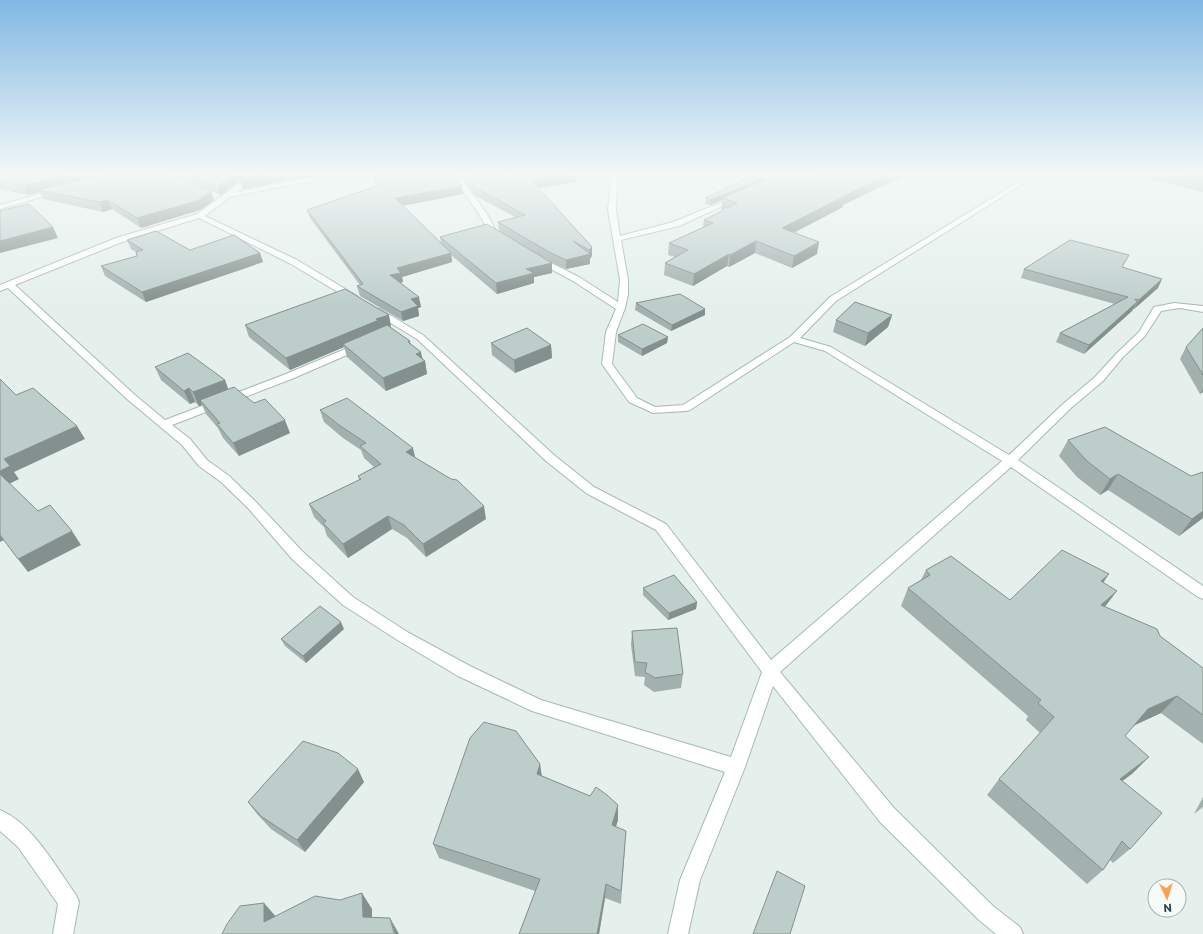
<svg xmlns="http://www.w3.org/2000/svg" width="1203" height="934" viewBox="0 0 1203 934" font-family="Commissioner,sans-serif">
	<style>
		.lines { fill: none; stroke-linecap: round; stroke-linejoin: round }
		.street-casing { stroke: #a6b9b6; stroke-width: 2 }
		.street { fill: #fff; fill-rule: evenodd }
		.wall { fill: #a3b1ae }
		.shaded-wall { fill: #84908d }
		.building { fill: #bdceca; stroke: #84908d }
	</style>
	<rect width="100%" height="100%" fill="#e5f0ed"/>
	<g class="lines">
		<defs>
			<g id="street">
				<path d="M251,175H258L237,192L322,175H333L330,177L230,197L205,216L297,260L357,296L358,298L357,300H351L291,264L199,218L122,242L15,285L135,395L165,420L286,374L357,344H363L365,346L363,348L294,378L172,425L190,439L207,460L229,476L256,502L302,551L353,597L409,633L470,666L541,700L731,757L762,672L656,530L586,493L546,461L417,339L374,313L372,311L374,309H380L423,335L554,455L594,487L666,524L771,660L1002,461L825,351L794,342L690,410L686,411L653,413L629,402L602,364L606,332L616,309L573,281L534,260L538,258H541L579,277L618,302L620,280L608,210L612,175H618L616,210L620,236L673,222L735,197L740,198L679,226L621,240L628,280V294L625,308L616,332L612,364L637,398L655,407L683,405L790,337L830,297L1030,175H1037L836,301L800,338L831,347L1009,455L1063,404L1095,377L1117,353L1139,332L1154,307L1174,303L1203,306V312L1180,308L1161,311L1145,336L1123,357L1103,381L1071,408L1018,460L1203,586V599L1198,597L1011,467L780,672L894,808L993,906L1020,927L1023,934H996L979,920L880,822L773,686L745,767L700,880L688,934H668L680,880L725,772L532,711L458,676L399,641L343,605L292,559L248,508L221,482L199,466L182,445L127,399L8,288L0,291V285L116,238L197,214Z"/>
				<path d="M452,175H458L487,214L496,231L505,235V239H499L490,234L479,214Z"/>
				<path d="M786,175H794L772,185L767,184Z"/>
				<path d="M57,189L60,191L59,192L0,209V205Z"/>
				<path d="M0,810C32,823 56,867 76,895L79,902L73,934H53L58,904L18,847L0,831Z"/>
			</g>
		</defs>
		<use href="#street" class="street-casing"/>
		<use href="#street" class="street"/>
	</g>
	<g class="wall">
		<path d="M0,175H316L243,189L240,181L221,195L193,184L214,200L200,210L141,228L112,209L103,212L43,199L40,192L28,195L0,189Z"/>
		<path d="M372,175H455L462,186L463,194L402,206L441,243L440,237L545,259L499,231L498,222L515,217L474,195L460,175H576L577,182L537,188L592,247V256L590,259V264L566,269L550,262L552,263V273L534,277V283L497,294L451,255L452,262L402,277L403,282L400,283L421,307L418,308L419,316L403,321L360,296L357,286L360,285L310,218L307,210L376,187Z"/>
		<path d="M1150,175H1203V192L1148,179Z"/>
		<path d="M764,178V181L796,180L843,205V207L793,233L817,254L792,268L755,253L729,267L727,266L693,286L664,275L665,263L675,257L668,255L669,243L703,227L704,220L722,211L723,210L721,209L722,200L710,205L705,204L706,198Z"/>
		<path d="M127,240L190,250L260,253L263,262L146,302L105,276L101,266L137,256L136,252L131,249Z"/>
		<path d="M1122,267L1162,279L1158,288L1134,309H1133L1132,311L1084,354L1056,342L1060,333L1115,304L1021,278L1024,269Z"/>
		<path d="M636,303L705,315L671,331L635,310Z"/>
		<path d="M892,315L888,327L865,346L833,332L836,320Z"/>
		<path d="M245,325L391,326L389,327L410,341L411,344L423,359L425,361L427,374L386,391L347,357L344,347L290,370L249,337Z"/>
		<path d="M1203,328V392L1200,394L1180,359L1186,347Z"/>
		<path d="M618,335L668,337L667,343L642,356L618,342Z"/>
		<path d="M491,343L551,345L552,358L515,373L492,355Z"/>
		<path d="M155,367L225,380L228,390L290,433L239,456L223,438L218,428L206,414L202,405L199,406L195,402L190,404L161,380Z"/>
		<path d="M320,410L415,457L486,519L426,557L407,538L392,529L348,558L327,536L324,527L314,517L309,504L359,480L358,476L374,467L364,458L361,450L343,438L324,422Z"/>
		<path d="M1068,440L1203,518L1179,536L1108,490L1100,495L1077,477L1059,456Z"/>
		<path d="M926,570L1010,600L1103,582L1105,607L1160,636L1203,668V744L1161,713L1134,725L1125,736L1133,773L1122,781L1130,849L1113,863L1110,860L1103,870L1087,884L987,795L999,779L1040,733L1026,720L1028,716L901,606L908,588L921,580Z"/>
		<path d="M643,588L697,602L696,609L668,620L643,595Z"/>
		<path d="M344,629L306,663L285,646L281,639Z"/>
		<path d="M632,631L683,674L681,688L654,692L644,685L645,677L635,676L631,645Z"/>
		<path d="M540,764L542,776L590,796L618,805V820L616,826L625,846L621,904L605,898L599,934H519L535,891L439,858L433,844Z"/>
		<path d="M364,782L305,852L271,829L257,814L248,802Z"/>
		<path d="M1203,797V807L1194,814Z"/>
	</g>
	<g class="shaded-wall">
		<path d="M67,175H119L38,190L40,192L28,195L24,186Z"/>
		<path d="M234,175H316L243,189L240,181L221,195L218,186Z"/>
		<path d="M568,175H576L577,182L531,189V180Z"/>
		<path d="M888,175H906L843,205V207L780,240L782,228L843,196Z"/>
		<path d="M764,178V183L722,198V200L710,205V200Z"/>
		<path d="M462,186L463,194L396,207L395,198Z"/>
		<path d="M211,191L214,200L200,210L141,228L137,218Z"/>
		<path d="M108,200L112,209L103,212L99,202Z"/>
		<path d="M53,227L58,238L0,253V241Z"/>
		<path d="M756,241L755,253L729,267L730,255Z"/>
		<path d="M819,242L817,254L792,268L794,256Z"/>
		<path d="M592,247V256L590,259V264L566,269V260L589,254V250Z"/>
		<path d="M260,253L263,262L146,302L142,292Z"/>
		<path d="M451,253L452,262L402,277L403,282L392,285L390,275L397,268Z"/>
		<path d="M729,254L727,266L693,286L694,274Z"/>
		<path d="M552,263V273L534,277V283L497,294L496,283L526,269Z"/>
		<path d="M1162,279L1158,288L1134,309L1139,300Z"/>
		<path d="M419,297L421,307L418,308L419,316L403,321L401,312L411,299Z"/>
		<path d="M1137,302L1132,311L1084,354L1089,345Z"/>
		<path d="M705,309V315L671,331L672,325Z"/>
		<path d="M389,315L391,326L343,344L344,347L290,370L286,358L376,319Z"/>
		<path d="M892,315L888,327L865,346L868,333Z"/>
		<path d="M668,337L667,343L642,356V349Z"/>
		<path d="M551,345L552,358L515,373L514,360Z"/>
		<path d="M421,352L423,361H425L427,374L386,391L383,378L416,354Z"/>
		<path d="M225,380L230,394L200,400L202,405L199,406L193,392Z"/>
		<path d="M189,388L195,402L190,404L184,391Z"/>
		<path d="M1203,389V392L1200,394Z"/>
		<path d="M285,420L290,433L239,456L233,443Z"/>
		<path d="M77,426L85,439L14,472L19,479L7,485L0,475V471L4,459Z"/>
		<path d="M413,448L416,461L406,452Z"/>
		<path d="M1118,474L1108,490L1100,495L1110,479Z"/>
		<path d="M484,506L486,519L426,557L423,544Z"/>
		<path d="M1203,511V518L1179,536L1192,519Z"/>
		<path d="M388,516L392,529L348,558L343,544Z"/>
		<path d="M72,531L81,545L28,572L18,559Z"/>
		<path d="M0,534L4,540L0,542Z"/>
		<path d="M1109,574L1097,592L1101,581Z"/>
		<path d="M1117,591L1104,608L1101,605Z"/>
		<path d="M697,602L696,609L668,620L669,613Z"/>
		<path d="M341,622L344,629L306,663L303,656Z"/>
		<path d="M1177,696L1161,713L1133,726L1148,709Z"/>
		<path d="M1149,757L1133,773L1104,795L1120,779Z"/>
		<path d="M540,764L542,780L537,774Z"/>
		<path d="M358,769L364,782L305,852L297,840Z"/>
		<path d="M618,805V820L612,839V825Z"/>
		<path d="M606,884L605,898L599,934H597Z"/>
		<path d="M362,893L372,909V933L363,917Z"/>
		<path d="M264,903L278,919L264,922Z"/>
		<path d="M390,918L399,934H395Z"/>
	</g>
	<g class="building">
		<path d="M0,175H67L24,186L0,181Z"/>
		<path d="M100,175H166L176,176L211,191L197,201L137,218L108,200L99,202L38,190Z"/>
		<path d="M189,175H234L218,186Z"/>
		<path d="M247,175H269L240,180Z"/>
		<path d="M373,175H455L462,186L395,198L451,253L397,268L401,273L390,275L419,297L411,299L418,306L401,312L357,286L363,284L307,210L377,186Z"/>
		<path d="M465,175H568L531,180L592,247L589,250L573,241L590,254L566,260L549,252L498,222L525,215L473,186Z"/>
		<path d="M753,175L764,178L710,200L706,198Z"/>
		<path d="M776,175L796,180L813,175H888L843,196H845L782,228L819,242L794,256L756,241L730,255L729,254L694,274L665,263L688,250L669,243L713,223L704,220L722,211L724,207L727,208L737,203L722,198Z"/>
		<path d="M1178,175H1203V180Z"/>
		<path d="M29,204L53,227L0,241V211Z"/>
		<path d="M487,224L552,263L526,269L534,273L496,283L440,237Z"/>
		<path d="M156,231L190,250L234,235L260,253L142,292L101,266L137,256L136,252L143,250L127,240Z"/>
		<path d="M1070,240L1129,255L1122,267L1162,279L1139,300L1135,299L1137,302L1089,345L1060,333L1128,297L1024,269Z"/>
		<path d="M345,289L389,315L376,319L379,320L286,358L245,325Z"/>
		<path d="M680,294L705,309L672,325L636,303Z"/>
		<path d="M855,302L892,315L868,333L836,320Z"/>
		<path d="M643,324L668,337L642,349L618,335Z"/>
		<path d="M387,325L410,341L408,342L421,352L416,354L425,361L383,378L343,344Z"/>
		<path d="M527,328L551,345L514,360L491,343Z"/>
		<path d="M1203,328V375L1186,347Z"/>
		<path d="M188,353L225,380L193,392L189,388L184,391L155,367Z"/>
		<path d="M0,379L16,395L33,388L77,426L4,459L10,466L0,471Z"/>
		<path d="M234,387L254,403L265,399L285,420L233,443L217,424L220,423L200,400Z"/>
		<path d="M347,398L413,448L406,452L451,479L457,480L484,506L423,544L404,525L388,516L343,544L323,523L326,521L309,504L361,479L358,476L381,464L360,446L366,443L339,425L320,410Z"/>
		<path d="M1105,427L1191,476L1203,472V511L1192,519L1118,474L1110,479L1087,461L1068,440Z"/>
		<path d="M0,474L38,511L50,505L72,531L18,559L0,535Z"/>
		<path d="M1062,550L1109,574L1101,581L1117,591L1101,605L1157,629L1160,636L1203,668V715L1177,696L1148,709L1125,736L1149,757L1120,779L1162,813L1130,849L1122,841L1103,870L999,779L1054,717L1038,703L1041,700L908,588L930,575L926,570L951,556L1010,600Z"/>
		<path d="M674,575L697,602L669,613L643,588Z"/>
		<path d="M320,606L341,622L303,656L281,639Z"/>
		<path d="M677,628L683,674L655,678L645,672L647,663L635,662L632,631Z"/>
		<path d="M484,722L516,731L540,764L537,774L590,796L596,787L607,795L618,805L612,825L626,831L621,891L606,884L597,934H519L540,879L433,844L470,738Z"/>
		<path d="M303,741L338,753L358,769L297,840L262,817L248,802Z"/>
		<path d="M777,871L805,886L790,934H753Z"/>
		<path d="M362,893L363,917L390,918L394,933L396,934H222L227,924L240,906L264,903V922L315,896L340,900Z"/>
	</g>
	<linearGradient id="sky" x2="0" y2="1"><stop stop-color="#81b8e3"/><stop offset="0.57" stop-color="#f3f8f7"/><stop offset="1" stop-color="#f3f8f7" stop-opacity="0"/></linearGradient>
	<rect width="1203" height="305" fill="url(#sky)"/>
	<g transform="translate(1167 898) rotate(176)"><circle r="19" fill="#f6fbfa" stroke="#a1b2b0"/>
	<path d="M0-3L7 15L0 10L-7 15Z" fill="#ffa054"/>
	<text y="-6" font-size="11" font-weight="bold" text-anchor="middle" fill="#214542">N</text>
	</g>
</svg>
